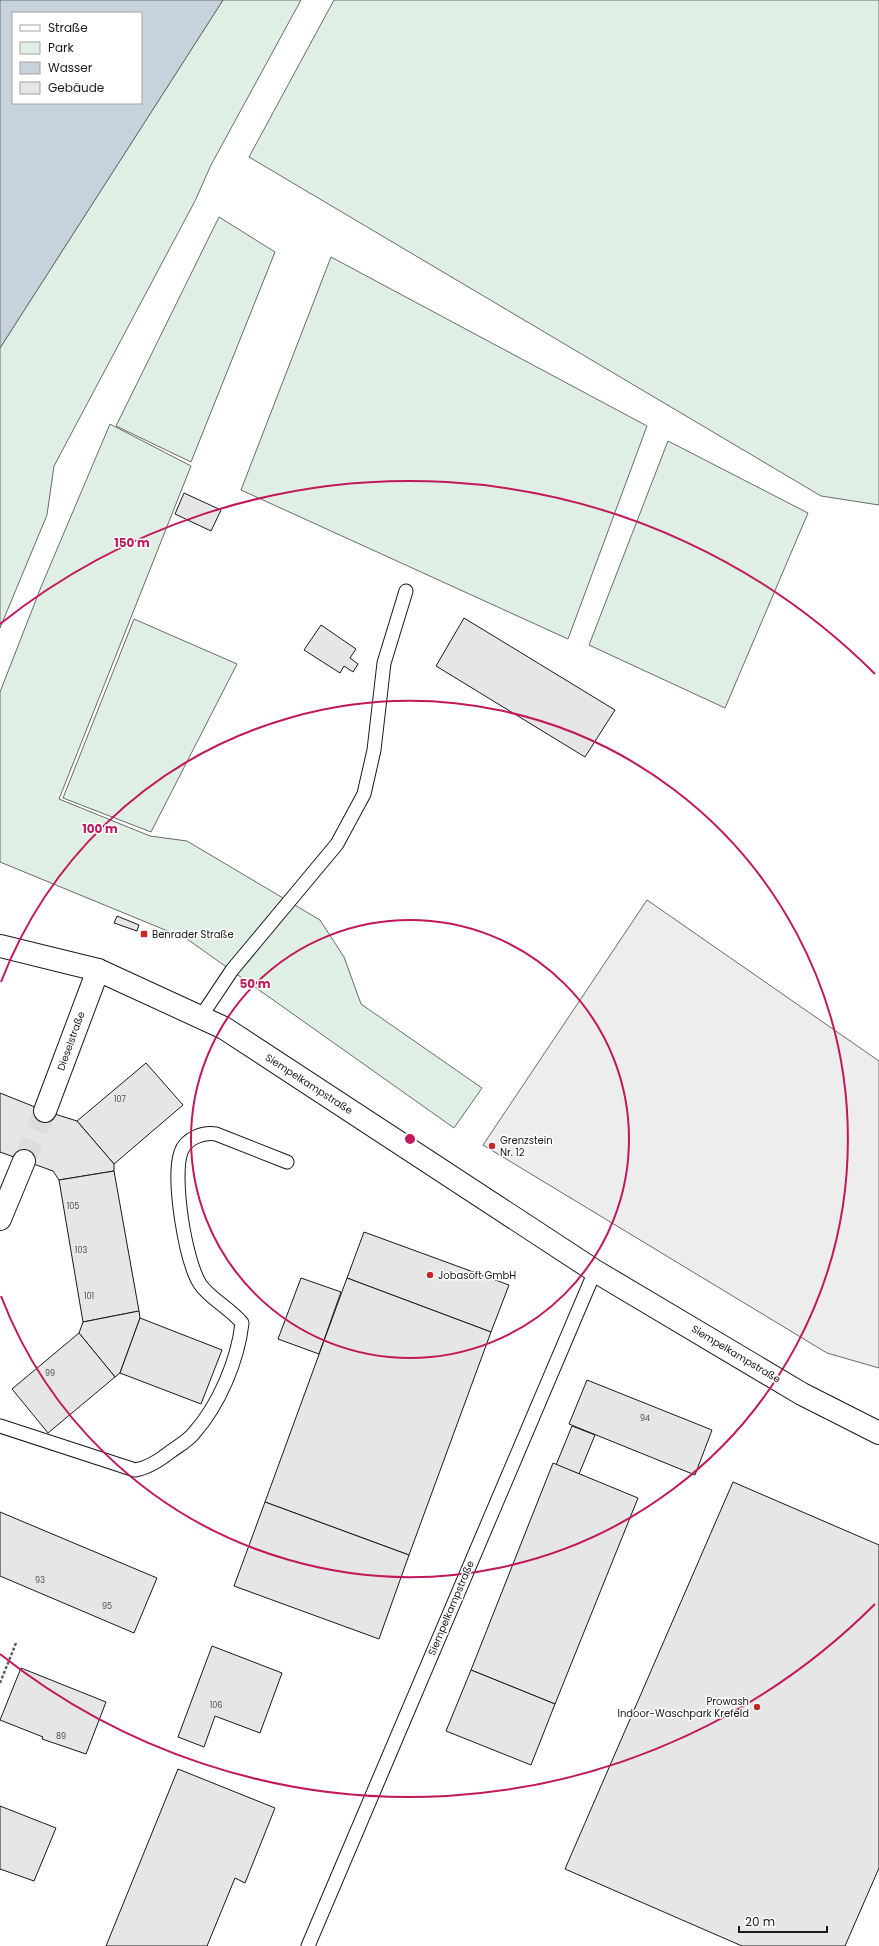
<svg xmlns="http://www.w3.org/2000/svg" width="879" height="1946" viewBox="0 0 879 1946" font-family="Poppins,sans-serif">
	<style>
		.green { fill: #e0efe3; stroke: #6a6a6a }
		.parking { fill: #ededed; stroke: #6a6a6a }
		.water { fill: #c6d2dc; stroke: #6a6a6a; fill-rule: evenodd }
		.building { fill: #e6e6e6; stroke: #1a1a1a }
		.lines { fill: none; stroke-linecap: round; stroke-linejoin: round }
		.street-tunnel { stroke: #ddd; stroke-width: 22; stroke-dasharray: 22 11; stroke-linecap: butt }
		.lane-casing { stroke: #1a1a1a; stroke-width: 15 }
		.street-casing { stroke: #1a1a1a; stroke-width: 24 }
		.secondary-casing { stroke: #1a1a1a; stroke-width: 24 }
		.path { stroke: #5f5f5f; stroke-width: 2.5; stroke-dasharray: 3 2; stroke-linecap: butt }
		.lane { stroke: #fff; stroke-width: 13 }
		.street { stroke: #fff; stroke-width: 22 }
		.secondary { stroke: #fff; stroke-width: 22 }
		.ring { fill: none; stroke: #c2185b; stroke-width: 2 }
		.poi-dot { fill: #c62828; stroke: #fff; stroke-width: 1.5 }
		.labels { text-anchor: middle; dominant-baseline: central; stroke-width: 3; stroke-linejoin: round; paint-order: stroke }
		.number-label { font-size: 8px; fill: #4d4d4d }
		.poi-label { font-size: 10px; fill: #1a1a1a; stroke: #fff; text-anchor: start }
		.street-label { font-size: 10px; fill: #1a1a1a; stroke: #fff }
		.centre { fill: #c2185b; stroke: #fff; stroke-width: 2 }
		.ring-label { font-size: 12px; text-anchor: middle; font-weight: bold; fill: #c2185b; stroke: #fff; stroke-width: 3; stroke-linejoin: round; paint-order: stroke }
	</style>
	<rect width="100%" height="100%" fill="#fff"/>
	<g class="green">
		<path d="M223,0H301L211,165L195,201L54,466L47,515L0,628V348Z"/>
		<path d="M334,0H879V505L821,496L249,157Z"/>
		<path d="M219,217L275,252L191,462L116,426Z"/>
		<path d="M331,257L647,426L568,639L241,490Z"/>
		<path d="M110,424L191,466L59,799L150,836L187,841L320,920L344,957L361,1004L482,1088L454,1128L187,939L0,862V692L41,587Z"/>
		<path d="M668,441L808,513L725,708L589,645Z"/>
		<path d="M134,619L237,664L151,832L63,798Z"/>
	</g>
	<path class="parking" d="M647,900L879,1061V1368L827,1353L483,1145Z"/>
	<path class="water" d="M0,0H223L0,348ZM13,13H141V103H13Z"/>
	<g class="building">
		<path d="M184,493L221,510L211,531L175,514Z"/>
		<path d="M464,618L615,710L585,757L436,666Z"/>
		<path d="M321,625L356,649L350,658L358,664L353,672L344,666L340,673L304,650Z"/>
		<path d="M117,916L139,925L137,931L114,923Z"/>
		<path d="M146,1063L183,1105L114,1164L77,1121Z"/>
		<path d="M0,1093L45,1111L77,1121L114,1164V1171L59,1180L53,1171L0,1152Z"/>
		<path d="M114,1171L139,1311L83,1322L59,1180Z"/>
		<path d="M364,1232L509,1285L491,1332L347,1278Z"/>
		<path d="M301,1278L341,1292L319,1354L278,1339Z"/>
		<path d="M347,1278L491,1332L409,1555L265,1502Z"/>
		<path d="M139,1311L140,1318L120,1373L115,1377L79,1333L83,1322Z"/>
		<path d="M140,1318L222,1350L201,1404L120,1373Z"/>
		<path d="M79,1333L115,1377L48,1433L12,1389Z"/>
		<path d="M587,1380L712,1430L695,1475L569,1424Z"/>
		<path d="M572,1426L595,1435L579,1474L556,1465Z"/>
		<path d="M553,1463L638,1498L555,1704L471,1670Z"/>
		<path d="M733,1482L879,1545V1868L845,1946H742L565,1869Z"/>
		<path d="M265,1502L409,1555L379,1639L234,1586Z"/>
		<path d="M0,1512L157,1578L134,1633L0,1576Z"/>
		<path d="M212,1646L282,1673L260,1733L215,1716L204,1747L178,1737Z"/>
		<path d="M21,1668L106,1702L86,1754L42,1739L43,1737L0,1720Z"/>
		<path d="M471,1670L555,1704L531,1765L446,1731Z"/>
		<path d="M178,1769L275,1808L245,1883L235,1878L207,1946H106Z"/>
		<path d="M0,1806L56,1828L34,1881L0,1869Z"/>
	</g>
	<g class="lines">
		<path class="street-tunnel" d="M24,1161L45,1111"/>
		<defs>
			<g id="lane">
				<path d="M200,1018L232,970L337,844L364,794L374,750L384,663L406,591"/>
				<path d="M0,1426L135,1470C148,1468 160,1460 170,1452C178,1446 188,1441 194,1433C219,1405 238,1360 242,1323C231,1309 209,1298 200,1284C185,1260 172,1178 181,1152C186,1138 203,1132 216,1134L287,1162"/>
				<path d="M308,1946L595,1271"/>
			</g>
			<g id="street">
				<path d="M45,1111L98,970"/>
				<path d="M0,1219L24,1161"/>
			</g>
			<path id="secondary" d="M0,946L98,970L224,1028L595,1271L802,1394L879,1433"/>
		</defs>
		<use href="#lane" class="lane-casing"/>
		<use href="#street" class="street-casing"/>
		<use href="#secondary" class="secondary-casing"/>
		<path class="path" d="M0,1683L16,1643"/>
		<use href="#lane" class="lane"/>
		<use href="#street" class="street"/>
		<use href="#secondary" class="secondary"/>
	</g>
	<g class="ring">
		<circle cx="410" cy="1139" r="219"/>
		<path d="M1 982A438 438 0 1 1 1 1296"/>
		<path d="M875 1604A658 658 0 0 1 0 1654M0 624A658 658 0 0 1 875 674"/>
	</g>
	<g class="poi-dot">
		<rect x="140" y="930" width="8" height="8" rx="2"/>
		<circle cx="492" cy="1146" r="4"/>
		<circle cx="430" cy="1275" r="4"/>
		<circle cx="757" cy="1707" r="4"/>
	</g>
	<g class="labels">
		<g class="number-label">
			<text x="120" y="1099">107</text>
			<text x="73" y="1206">105</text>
			<text x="81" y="1250">103</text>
			<text x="89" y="1296">101</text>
			<text x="50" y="1373">99</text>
			<text x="645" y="1418">94</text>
			<text x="40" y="1580">93</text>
			<text x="107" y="1606">95</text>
			<text x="216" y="1705">106</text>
			<text x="61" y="1736">89</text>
		</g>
		<g class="poi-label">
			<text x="152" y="934">Benrader Straße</text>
			<text x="500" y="1140">Grenzstein<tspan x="500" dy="12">Nr. 12</tspan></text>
			<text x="438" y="1275">Jobasoft GmbH</text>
			<text x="749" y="1701" text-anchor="end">Prowash<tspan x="749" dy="12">Indoor-Waschpark Krefeld</tspan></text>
		</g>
		<g class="street-label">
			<text transform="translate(71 1041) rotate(-70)">Dieselstraße</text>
			<text transform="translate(309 1084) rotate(33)">Siempelkampstraße</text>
			<text transform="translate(736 1354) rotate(31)">Siempelkampstraße</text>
			<text transform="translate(451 1608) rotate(-67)">Siempelkampstraße</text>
		</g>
	</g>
	<circle cx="410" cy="1139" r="6" class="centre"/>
	<g class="ring-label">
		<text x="132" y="547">150 m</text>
		<text x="100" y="833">100 m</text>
		<text x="255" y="988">50 m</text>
	</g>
	<rect x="12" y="12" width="130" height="92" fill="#ffffff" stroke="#a3a3a3"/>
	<rect x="20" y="25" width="20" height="6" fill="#ffffff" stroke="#a3a3a3"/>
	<text x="48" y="32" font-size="12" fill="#1a1a1a">Straße</text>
	<rect x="20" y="42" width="20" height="12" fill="#e0efe3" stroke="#a3a3a3"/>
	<text x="48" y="52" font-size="12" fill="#1a1a1a">Park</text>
	<rect x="20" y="62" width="20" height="12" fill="#c6d2dc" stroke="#a3a3a3"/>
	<text x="48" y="72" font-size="12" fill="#1a1a1a">Wasser</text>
	<rect x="20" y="82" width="20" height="12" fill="#e6e6e6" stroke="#a3a3a3"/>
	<text x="48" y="92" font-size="12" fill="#1a1a1a">Gebäude</text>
	<path d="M739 1926v6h88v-6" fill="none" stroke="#1a1a1a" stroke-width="2"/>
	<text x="745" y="1926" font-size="12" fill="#1a1a1a" stroke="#ffffff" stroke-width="3" paint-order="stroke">20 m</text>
</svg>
